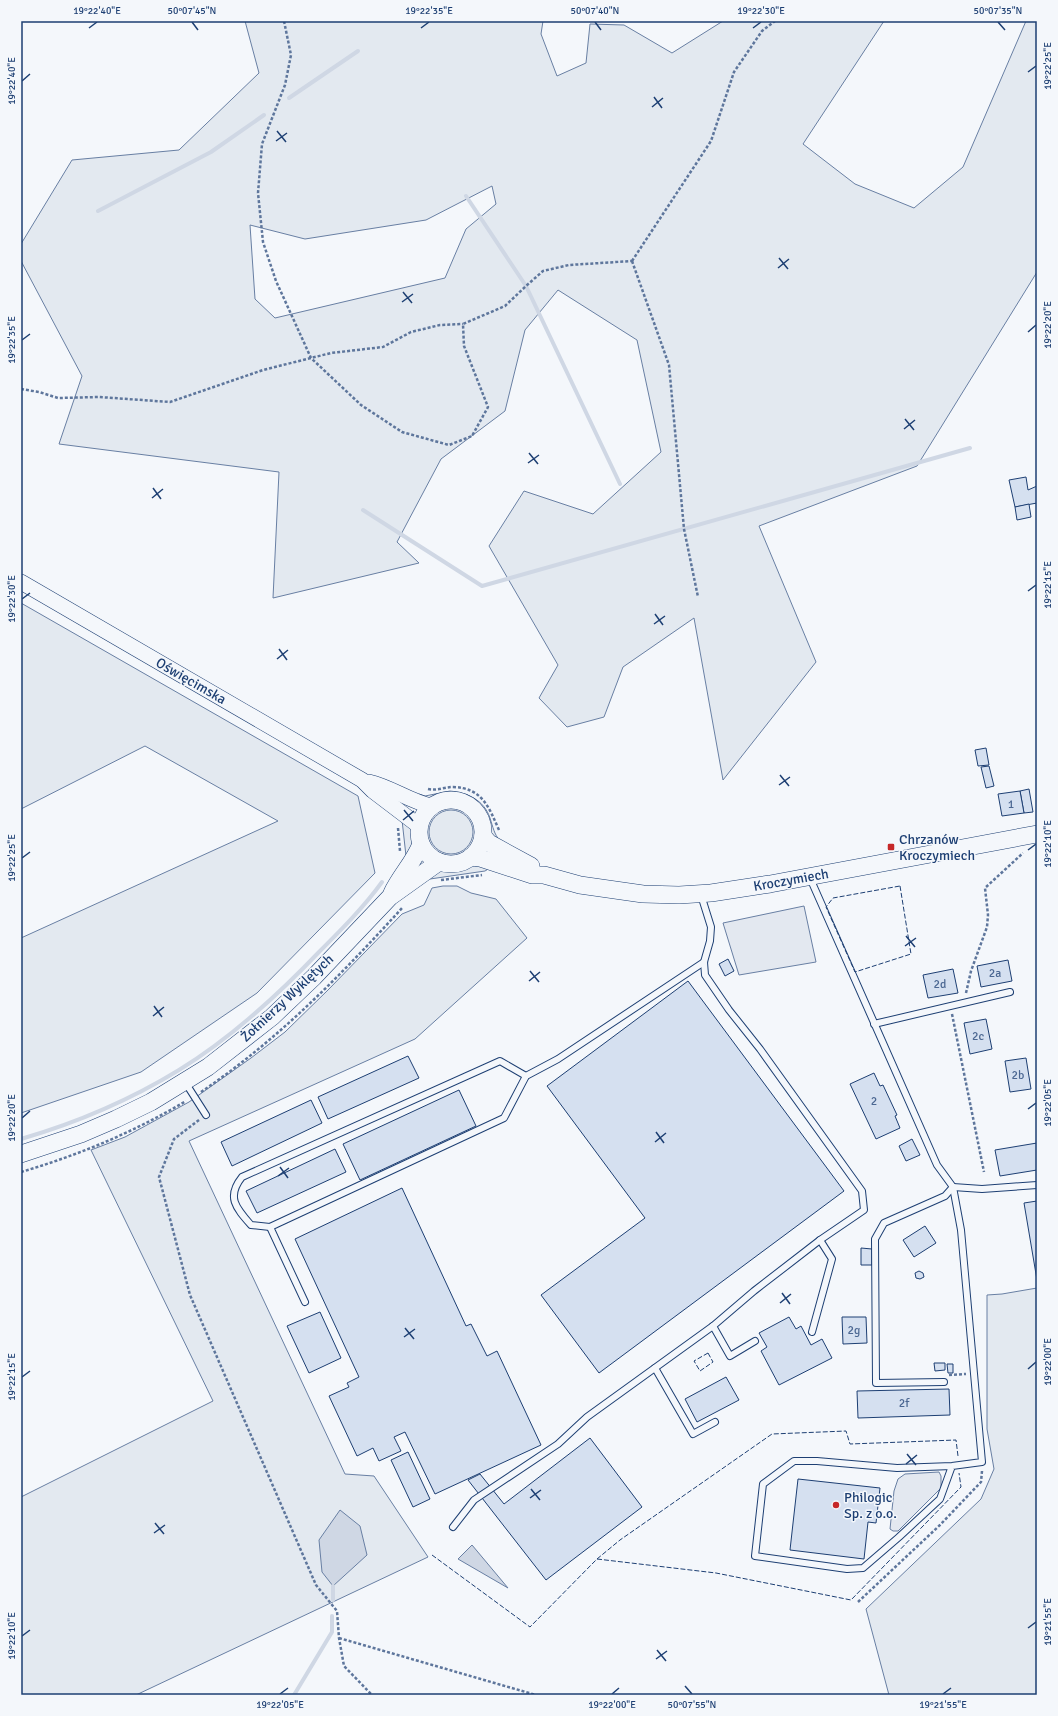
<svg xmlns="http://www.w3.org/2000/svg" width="1058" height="1716" viewBox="0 0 1058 1716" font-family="Signika,sans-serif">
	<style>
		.green { fill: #e3e9f0; stroke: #687fa3; fill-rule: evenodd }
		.parking { fill: #e3e8f0; stroke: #687fa3 }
		.water { fill: #cfd7e4; stroke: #687fa3 }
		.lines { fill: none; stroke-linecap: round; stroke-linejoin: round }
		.stream { stroke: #cfd7e4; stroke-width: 4 }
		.building { fill: #d5e0f0; stroke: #1d3f73 }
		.service-casing { stroke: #1d3f73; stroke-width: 8 }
		.tertiary-casing { stroke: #1d3f73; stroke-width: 16 }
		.secondary-casing { stroke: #1d3f73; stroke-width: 18 }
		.path { stroke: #5e769c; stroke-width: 2.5; stroke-dasharray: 3 2; stroke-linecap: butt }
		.service { stroke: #f4f7fb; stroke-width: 6 }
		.tertiary { stroke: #f4f7fb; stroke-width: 15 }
		.secondary { stroke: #f4f7fb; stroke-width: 17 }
		.fence { stroke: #1d3f73; stroke-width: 1; stroke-dasharray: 5 2; stroke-linecap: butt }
		.ticks { fill: none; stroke: #1d3f73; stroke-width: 1.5 }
		.poi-dot { fill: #c62828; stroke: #f4f7fb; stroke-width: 1.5 }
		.labels { text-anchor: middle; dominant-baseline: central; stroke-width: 3; stroke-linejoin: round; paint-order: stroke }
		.number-label { font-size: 12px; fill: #4b6792 }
		.street-label { font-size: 14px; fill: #1d3f73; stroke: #f4f7fb }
		.poi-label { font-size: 14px; fill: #1d3f73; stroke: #f4f7fb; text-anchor: start }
		.neatline { fill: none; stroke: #1d3f73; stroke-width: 1.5 }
		.ticks-label { font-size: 10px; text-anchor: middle; fill: #1d3f73 }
	</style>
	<rect width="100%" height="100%" fill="#f4f7fb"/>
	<g class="green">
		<path d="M245,21H543L541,34L557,76L586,63L590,24L624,25L672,53L723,21H884L803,144L855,184L914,208L963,167L1026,21H1037V272L917,466L759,526L816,662L723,780L694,618L623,667L604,717L567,727L539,698L558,665L489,546L524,491L593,514L661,452L637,340L558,290L525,330L505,411L441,459L397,542L419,563L273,598L279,472L59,444L82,376L21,261V244L72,160L179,150L259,73ZM492,186L496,204L466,229L445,278L275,318L255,299L250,225L305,239L426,220Z"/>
		<path d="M21,603L358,796L375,873L257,993L141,1072L21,1113V938L278,821L145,746L21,809Z"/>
		<path d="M450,791C468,793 484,800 490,818C493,827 494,834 500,841L493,837C485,821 486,808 468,799C462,796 456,794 449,795C436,796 432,799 418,797L419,794L425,796Z"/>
		<circle cx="451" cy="832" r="22"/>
		<path d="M402,820C420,834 416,837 406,856Z"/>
		<path d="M471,865L490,868L485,871L430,879L439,869L454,870Z"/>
		<path d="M443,886H457L471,893L496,899L527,938L415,1039L189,1141L345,1474L374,1476L428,1557L136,1695H21V1497L213,1401L91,1150L125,1137L189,1102L251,1058L285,1032L328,990L402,914L424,905L432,888Z"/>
		<path d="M1037,1288V1695H889L866,1609L981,1499L994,1469L987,1429V1295L1002,1294Z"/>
	</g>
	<g class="parking">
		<path d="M804,906L816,962L739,975L723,923Z"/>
		<path d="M939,1472L941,1476V1488L898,1531H893L890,1529L894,1491L898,1479L905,1474Z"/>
	</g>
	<g class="water">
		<path d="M340,1510L360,1526L367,1555L333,1586L322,1572L319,1540Z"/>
		<path d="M472,1545L508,1588L458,1559Z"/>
	</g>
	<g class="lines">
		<g class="stream">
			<path d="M289,98L358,51"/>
			<path d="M466,196L526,286L620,484"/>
			<path d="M98,211L211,152L264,115"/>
			<path d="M363,510L482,586L970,448"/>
			<path d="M21,1139C76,1123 130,1100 179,1070C231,1038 277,996 319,952C341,930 364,907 382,882"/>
			<path d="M333,1600V1586"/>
			<path d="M294,1695L332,1632V1616"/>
		</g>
	</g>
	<g class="building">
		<path d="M1026,477L1028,490L1037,486V503L1015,507L1009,480Z"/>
		<path d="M1029,504L1031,517L1017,520L1015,507Z"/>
		<path d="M986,748L989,765L978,766L975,750Z"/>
		<path d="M989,766L994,786L986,788L981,767Z"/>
		<path d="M1029,789L1033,812L1024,813L1020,791Z"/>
		<path d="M1020,791L1024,813L1002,816L998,794Z"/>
		<path d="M728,959L734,971L725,976L719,964Z"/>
		<path d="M1008,960L1012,981L981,987L977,966Z"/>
		<path d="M953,969L958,993L928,998L923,975Z"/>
		<path d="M688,981L844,1191L599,1373L541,1295L645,1218L547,1086Z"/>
		<path d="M986,1019L992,1049L970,1054L964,1023Z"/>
		<path d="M408,1056L419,1078L328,1119L318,1097Z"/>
		<path d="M1026,1058L1031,1089L1010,1092L1005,1061Z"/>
		<path d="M874,1073L880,1086L883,1085L897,1115L895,1116L900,1128L876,1139L850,1084Z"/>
		<path d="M459,1090L476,1126L360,1180L343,1144Z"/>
		<path d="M311,1100L322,1123L232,1166L221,1142Z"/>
		<path d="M912,1139L920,1155L906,1161L899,1146Z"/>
		<path d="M1037,1143V1170L1000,1176L995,1150Z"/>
		<path d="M335,1149L346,1172L257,1213L246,1191Z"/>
		<path d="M402,1188L466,1326L471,1324L487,1356L497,1351L541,1445L435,1494L405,1432L394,1437L401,1451L379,1461L373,1448L357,1456L329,1396L349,1387L347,1383L359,1377L295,1239Z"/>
		<path d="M1037,1201V1280L1024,1203Z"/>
		<path d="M925,1226L936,1243L914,1257L903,1240Z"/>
		<path d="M861,1248L872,1249V1265H861Z"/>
		<path d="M919,1271L923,1273L924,1277L920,1279L916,1278L915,1273Z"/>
		<path d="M320,1312L341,1358L309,1373L287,1326Z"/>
		<path d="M789,1317L796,1329L801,1326L811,1345L822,1339L832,1358L779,1385L761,1351L767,1347L759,1333Z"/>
		<path d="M842,1317H866L867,1343L843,1344Z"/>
		<path d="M934,1363H945V1370L935,1371Z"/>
		<path d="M947,1364H953V1373H948Z"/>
		<path d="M726,1377L739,1400L697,1422L685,1399Z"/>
		<path d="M949,1389L950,1415L858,1418L857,1391Z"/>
		<path d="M590,1438L642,1507L546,1580L468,1480L480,1474L504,1504Z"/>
		<path d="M408,1452L430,1499L413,1507L391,1460Z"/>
		<path d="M798,1479L880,1488L876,1523L868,1522L864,1559L790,1550Z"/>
	</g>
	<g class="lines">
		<defs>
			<g id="service">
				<path d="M810,878L937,1165L953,1187L961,1230L982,1462L952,1466L897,1468L817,1461H794L763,1484L755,1556L847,1569L863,1568L899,1537L940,1499L952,1466"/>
				<path d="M874,1024L1010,992"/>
				<path d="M185,1082L206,1115"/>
				<path d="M953,1187L982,1189L1037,1185"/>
				<path d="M270,1227L251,1225C236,1208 226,1197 242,1177L500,1061L526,1076"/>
				<path d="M305,1302L270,1227L504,1118L526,1076L558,1059L704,962"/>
				<path d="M713,1326L730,1356L755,1341"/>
				<path d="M812,1332L832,1259L820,1240"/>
				<path d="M655,1368L693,1434L715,1422"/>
				<path d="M944,1382L876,1383L875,1239L884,1223L945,1196L953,1187"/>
				<path d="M453,1527L474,1500L558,1444L587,1417L713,1326L754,1291L820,1240L864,1210L862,1191L760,1049L729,1010L705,975L704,962L710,941L711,927L701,895"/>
			</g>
			<g id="tertiary">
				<path d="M21,582L362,780L373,791L419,826"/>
				<path d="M369,782C391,787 409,801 431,806"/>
			</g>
			<g id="secondary">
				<circle cx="451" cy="832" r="32"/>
				<path d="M483,836L489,843L531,866"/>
				<path d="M471,857L480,858L532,875H544L580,885L643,894L679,895L711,893L770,884L1037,834"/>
				<path d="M392,893C400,876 414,862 421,844"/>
				<path d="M21,1154L81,1134L116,1119L151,1102L208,1067L272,1017L314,977L390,897L439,862"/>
			</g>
		</defs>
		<use href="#service" class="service-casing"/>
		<use href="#tertiary" class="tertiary-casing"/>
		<use href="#secondary" class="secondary-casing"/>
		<g class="path">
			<path d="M284,21L291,55L285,85L262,144L258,193L263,242L276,281L311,358L361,405L402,432L449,445L472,436L488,407L464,346L463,324L505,306L526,286L543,271L569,265L632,261"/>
			<path d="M632,261L669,365L684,529L698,597"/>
			<path d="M632,261L711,141L734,72L762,31L775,21"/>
			<path d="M21,389L39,392L58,398L99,397L170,402L263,370L331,353L383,347L411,332L440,325L463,324"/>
			<path d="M428,789C437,791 444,787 453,787C483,788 489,808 499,830"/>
			<path d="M398,828L400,851"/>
			<path d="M441,880L482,875"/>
			<path d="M966,993L971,971L987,927L988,915L985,888L1023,853"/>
			<path d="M952,1014L984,1172"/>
			<path d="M201,1092C278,1040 341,975 403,907"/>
			<path d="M199,1120L174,1139L159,1177L190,1295L316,1585L337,1611L339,1638L344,1666L372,1695"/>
			<path d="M21,1172C79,1155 134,1132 186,1101"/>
			<path d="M949,1375L966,1374"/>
			<path d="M858,1602L940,1525L981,1482L982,1471"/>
			<path d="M339,1638L536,1695"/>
		</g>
		<use href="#service" class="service"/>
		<use href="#tertiary" class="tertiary"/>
		<use href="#secondary" class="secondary"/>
		<g class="fence">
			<path d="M900,886L911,954L855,972L826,907L833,898Z"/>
			<path d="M708,1353L713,1362L700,1371L694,1361Z"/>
			<path d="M432,1555L530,1627L597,1559L620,1540L772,1434L846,1431L850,1444L956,1440L958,1456"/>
			<path d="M597,1559L716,1573L851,1600L961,1487L959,1473"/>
		</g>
	</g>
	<path class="ticks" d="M192,22L198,30M595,22L601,30M998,22L1005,30M89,28L97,22M421,28L429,22M753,28L761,22M1028,72L1036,66M22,81L30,74M654,97L662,108M652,107L663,98M277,131L286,142M276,141L287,133M779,258L788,269M778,268L789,259M403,292L412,303M402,302L413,294M1028,332L1036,325M22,340L30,334M905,419L914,430M904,429L915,420M529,453L538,464M528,463L539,455M153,488L161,499M152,498L163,489M1028,591L1036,585M22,599L30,593M655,614L663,625M654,624L665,616M279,649L287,660M277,659L288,650M780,775L789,786M779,785L790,777M404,810L413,821M403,820L414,811M1028,850L1036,844M22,858L30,852M906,936L915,947M905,946L916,938M530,971L539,982M529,981L540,972M154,1006L162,1017M153,1016L164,1007M1028,1109L1036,1103M22,1118L30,1111M656,1132L664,1143M655,1142L666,1133M280,1167L288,1178M278,1176L289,1168M782,1293L790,1304M780,1303L791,1294M405,1328L414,1339M404,1337L415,1329M1028,1369L1036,1362M22,1377L30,1371M907,1454L916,1465M906,1464L917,1455M531,1489L540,1500M530,1498L541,1490M155,1523L164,1534M154,1533L165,1525M1028,1628L1036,1622M22,1636L30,1630M657,1650L666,1661M656,1659L667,1651M685,1686L692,1694M280,1694L288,1688M612,1694L619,1688M943,1694L951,1688"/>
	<g class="poi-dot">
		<rect x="887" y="843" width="8" height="8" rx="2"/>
		<circle cx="836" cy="1505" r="4"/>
	</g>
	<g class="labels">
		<g class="number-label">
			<text x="1011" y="804">1</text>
			<text x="995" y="973">2a</text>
			<text x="940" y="984">2d</text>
			<text x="978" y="1036">2c</text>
			<text x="1018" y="1075">2b</text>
			<text x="874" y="1101">2</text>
			<text x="854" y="1330">2g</text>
			<text x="904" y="1403">2f</text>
		</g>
		<g class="street-label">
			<text transform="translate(191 681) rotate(30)">Oświęcimska</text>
			<text transform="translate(791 880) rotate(-10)">Kroczymiech</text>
			<text transform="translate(287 998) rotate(-43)">Żołnierzy Wyklętych</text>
		</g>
		<g class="poi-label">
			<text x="899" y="839">Chrzanów<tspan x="899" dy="16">Kroczymiech</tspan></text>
			<text x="844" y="1497">Philogic<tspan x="844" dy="16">Sp. z o.o.</tspan></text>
		</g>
	</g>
	<rect width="1058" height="1716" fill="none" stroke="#f4f7fb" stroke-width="44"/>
	<rect x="22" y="22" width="1014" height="1672" class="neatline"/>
	<g class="ticks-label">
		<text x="97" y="14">19°22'40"E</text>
		<text x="192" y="14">50°07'45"N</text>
		<text x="429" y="14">19°22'35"E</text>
		<text x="595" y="14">50°07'40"N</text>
		<text x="761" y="14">19°22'30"E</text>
		<text x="998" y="14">50°07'35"N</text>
		<text transform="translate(1047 66) rotate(-90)" y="4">19°22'25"E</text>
		<text transform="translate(11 81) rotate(-90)" y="4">19°22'40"E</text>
		<text transform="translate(1047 325) rotate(-90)" y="4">19°22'20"E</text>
		<text transform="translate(11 340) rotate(-90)" y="4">19°22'35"E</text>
		<text transform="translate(1047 585) rotate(-90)" y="4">19°22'15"E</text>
		<text transform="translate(11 599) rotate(-90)" y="4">19°22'30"E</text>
		<text transform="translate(1047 844) rotate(-90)" y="4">19°22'10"E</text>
		<text transform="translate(11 858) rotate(-90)" y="4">19°22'25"E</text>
		<text transform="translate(1047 1103) rotate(-90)" y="4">19°22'05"E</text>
		<text transform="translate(11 1118) rotate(-90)" y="4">19°22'20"E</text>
		<text transform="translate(1047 1362) rotate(-90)" y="4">19°22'00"E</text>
		<text transform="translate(11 1377) rotate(-90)" y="4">19°22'15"E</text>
		<text transform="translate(1047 1622) rotate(-90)" y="4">19°21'55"E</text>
		<text transform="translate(11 1636) rotate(-90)" y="4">19°22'10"E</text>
		<text x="280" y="1708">19°22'05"E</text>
		<text x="612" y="1708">19°22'00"E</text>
		<text x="692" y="1708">50°07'55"N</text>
		<text x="943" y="1708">19°21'55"E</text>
	</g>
</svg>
